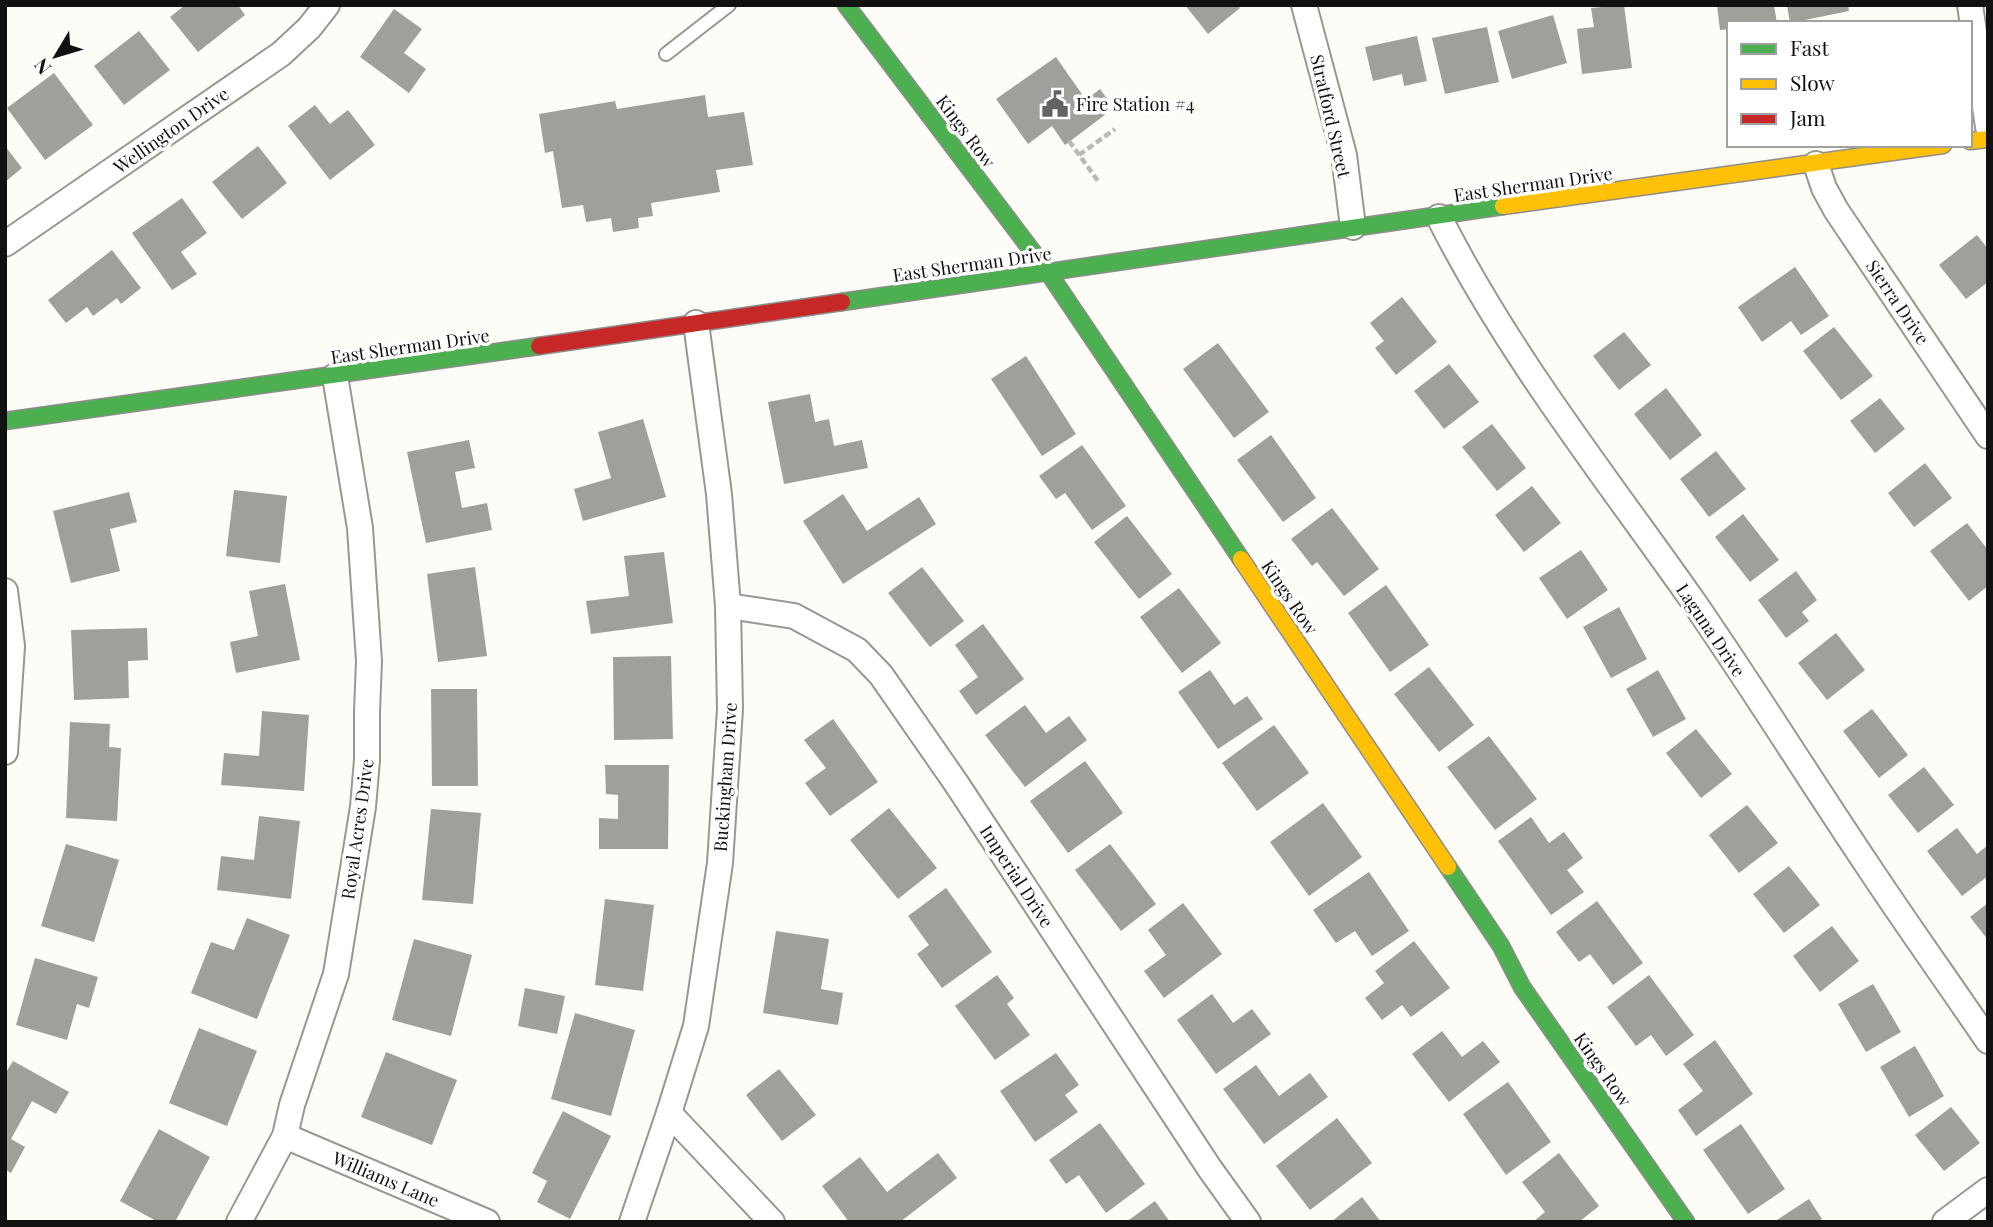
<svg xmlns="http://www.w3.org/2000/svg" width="1993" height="1227" viewBox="0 0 1993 1227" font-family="'Playfair Display',serif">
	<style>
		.building { fill: #a19f9c }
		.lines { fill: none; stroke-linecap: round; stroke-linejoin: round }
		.lane-casing { stroke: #979795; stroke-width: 16 }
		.street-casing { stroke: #979795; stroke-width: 28 }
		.fast-casing { stroke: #8e8d8b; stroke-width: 19 }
		.slow-casing { stroke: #8e8d8b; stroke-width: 19 }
		.jam-casing { stroke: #8e8d8b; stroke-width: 19 }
		.path { stroke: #b9b9b8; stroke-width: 4.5; stroke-dasharray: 7 3.5; stroke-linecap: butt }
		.lane { stroke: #fffffe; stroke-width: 12 }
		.street { stroke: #fffffe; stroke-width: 24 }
		.fast { stroke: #4caf50; stroke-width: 16 }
		.slow { stroke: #ffc107; stroke-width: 16 }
		.jam { stroke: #c62828; stroke-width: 16 }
		.labels { text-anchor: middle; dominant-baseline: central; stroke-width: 7; stroke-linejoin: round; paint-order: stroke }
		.poi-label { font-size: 18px; fill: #111; stroke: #fff; text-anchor: start }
		.street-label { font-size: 18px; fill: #111; stroke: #fff }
	</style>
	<rect width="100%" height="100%" fill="#fdfcf7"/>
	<g class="building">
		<path d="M185,5H238L245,15L198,52L170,17Z"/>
		<path d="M1185,5H1238L1240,8L1208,34Z"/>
		<path d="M1624,5L1632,68L1582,74L1577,29L1594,27L1591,8Z"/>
		<path d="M1717,5H1774L1777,23H1729V29L1720,30Z"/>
		<path d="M1787,5H1848L1849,11L1790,23Z"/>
		<path d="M394,9L422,29L404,53L426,69L409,93L360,57Z"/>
		<path d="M1553,15L1567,63L1512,79L1498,31Z"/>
		<path d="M1487,27L1499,82L1445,94L1432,38Z"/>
		<path d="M139,31L170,70L124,105L94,66Z"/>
		<path d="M1417,36L1427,81L1404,86L1402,74L1373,81L1365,47Z"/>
		<path d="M1056,57L1086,100L1100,89L1114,108L1065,145L1052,126L1028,144L996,99Z"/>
		<path d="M54,73L93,125L45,160L7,108Z"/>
		<path d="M705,95L708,117L744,112L753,165L716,170L720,192L651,203L653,216L638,218L639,228L613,232L611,218L586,222L583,205L562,208L553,151L545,153L539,114L615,101L617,109Z"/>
		<path d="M315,105L330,124L348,110L375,145L330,180L288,126Z"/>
		<path d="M5,146L22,168L5,182Z"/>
		<path d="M258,146L287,183L242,219L212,182Z"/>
		<path d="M182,198L207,233L181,252L197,274L172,290L132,233Z"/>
		<path d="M1977,235L1988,249V282L1966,299L1939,265Z"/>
		<path d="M112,250L141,288L121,304L117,298L93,316L87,307L66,323L48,300Z"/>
		<path d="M1795,267L1829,316L1801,335L1791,321L1762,342L1738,307Z"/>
		<path d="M1402,297L1437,342L1396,375L1375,348L1384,341L1370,323Z"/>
		<path d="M1834,327L1873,376L1841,400L1803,351Z"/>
		<path d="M1624,332L1651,365L1619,390L1593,356Z"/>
		<path d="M1218,343L1269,412L1234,438L1183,369Z"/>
		<path d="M1026,356L1076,434L1042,456L991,379Z"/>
		<path d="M1449,364L1479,402L1444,429L1414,391Z"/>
		<path d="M1666,388L1702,435L1670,460L1634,414Z"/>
		<path d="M810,394L815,422L829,419L834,446L862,440L868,468L784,484L768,402Z"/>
		<path d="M1880,398L1905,429L1875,453L1850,421Z"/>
		<path d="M643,419L666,497L583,521L574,489L611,478L598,432Z"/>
		<path d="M1492,424L1526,468L1497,491L1462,447Z"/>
		<path d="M1271,435L1316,498L1283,522L1237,460Z"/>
		<path d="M469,440L475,468L455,472L462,508L487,503L492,530L426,543L407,452Z"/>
		<path d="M1082,445L1126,506L1092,530L1065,493L1056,499L1039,476Z"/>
		<path d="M1716,451L1746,489L1709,517L1680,479Z"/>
		<path d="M1925,463L1952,498L1914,527L1888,493Z"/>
		<path d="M1532,486L1561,523L1524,552L1495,515Z"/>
		<path d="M234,490L287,496L280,563L226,556Z"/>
		<path d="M129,492L137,522L110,529L120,571L71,583L53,511Z"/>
		<path d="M843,494L867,531L919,497L936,524L843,584L803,521Z"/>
		<path d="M1332,508L1379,569L1344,596L1317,562L1312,566L1291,539Z"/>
		<path d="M1743,514L1779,560L1750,582L1715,537Z"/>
		<path d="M1127,516L1172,574L1139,599L1094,542Z"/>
		<path d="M1967,523L1988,550V586L1969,601L1930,551Z"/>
		<path d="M1581,550L1608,590L1567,619L1539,578Z"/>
		<path d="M664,552L673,623L591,634L586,601L629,596L624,556Z"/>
		<path d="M475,567L487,656L438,662L427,574Z"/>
		<path d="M922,567L964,621L930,647L888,593Z"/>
		<path d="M1796,571L1817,600L1802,612L1809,621L1786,638L1758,600Z"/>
		<path d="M285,584L300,660L236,673L230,642L258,636L249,591Z"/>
		<path d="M1386,585L1429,645L1390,672L1348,613Z"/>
		<path d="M1179,588L1221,643L1182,673L1140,617Z"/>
		<path d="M1619,607L1647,659L1611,678L1583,627Z"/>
		<path d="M983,624L1024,679L976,715L959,691L978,677L955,645Z"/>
		<path d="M147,628L148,660L128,661L129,698L74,700L71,630Z"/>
		<path d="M1836,633L1865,670L1827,700L1798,663Z"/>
		<path d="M671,656L673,739L614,740L613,657Z"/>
		<path d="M1429,667L1474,725L1439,752L1394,694Z"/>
		<path d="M1210,670L1234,705L1247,696L1263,719L1218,749L1178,692Z"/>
		<path d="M1658,670L1686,719L1653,737L1626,689Z"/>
		<path d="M431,689H477L478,786H432Z"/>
		<path d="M1025,705L1046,733L1069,716L1087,740L1025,787L985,735Z"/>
		<path d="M1872,709L1908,755L1879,778L1843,731Z"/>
		<path d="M262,711L309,715L304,791L221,785L224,753L259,756Z"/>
		<path d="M833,719L878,782L830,816L805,783L826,768L804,740Z"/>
		<path d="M70,722L110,724L109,747L121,748L117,821L66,818Z"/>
		<path d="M1274,725L1309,773L1257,811L1222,763Z"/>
		<path d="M1696,729L1732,774L1701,798L1666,753Z"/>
		<path d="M1489,736L1537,799L1495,830L1447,767Z"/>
		<path d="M1085,761L1123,813L1068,853L1030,801Z"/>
		<path d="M605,765H669L668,849H599V818L618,819V795L606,794Z"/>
		<path d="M1924,767L1954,805L1918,833L1888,795Z"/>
		<path d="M1323,803L1362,857L1309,896L1270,842Z"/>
		<path d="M1747,805L1778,843L1739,873L1709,835Z"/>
		<path d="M889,808L937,868L898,899L850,840Z"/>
		<path d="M431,809L481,813L473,904L422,900Z"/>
		<path d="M259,816L300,821L291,899L217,890L221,856L254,860Z"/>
		<path d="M1531,817L1549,843L1564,832L1583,858L1567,870L1584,892L1551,915L1498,841Z"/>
		<path d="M1957,828L1977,854L1988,845V876L1962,896L1927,851Z"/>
		<path d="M66,844L119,860L94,942L41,926Z"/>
		<path d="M1110,844L1156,904L1121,931L1075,870Z"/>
		<path d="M1789,866L1820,905L1784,933L1753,894Z"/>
		<path d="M1369,872L1409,931L1372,956L1355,931L1336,943L1313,910Z"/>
		<path d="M946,888L992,952L942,988L917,954L929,945L908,916Z"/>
		<path d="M605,899L654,905L643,991L595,985Z"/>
		<path d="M1597,901L1643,963L1613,985L1590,954L1579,962L1556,932Z"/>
		<path d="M1183,903L1222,954L1164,998L1144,971L1166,955L1148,930Z"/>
		<path d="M1988,903V940L1970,917Z"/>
		<path d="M247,918L290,935L257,1019L191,993L211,942L234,950Z"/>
		<path d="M1832,926L1859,961L1820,992L1793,956Z"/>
		<path d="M776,931L829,939L821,989L843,993L838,1025L763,1013Z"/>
		<path d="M414,939L472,955L451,1036L392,1020Z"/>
		<path d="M1414,941L1450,988L1411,1017L1402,1005L1382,1020L1365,998L1384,983L1375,971Z"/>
		<path d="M35,958L98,977L89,1008L77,1004L67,1040L16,1025Z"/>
		<path d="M997,975L1014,998L1007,1004L1030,1035L995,1060L955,1006Z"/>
		<path d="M1649,975L1694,1035L1666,1056L1651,1035L1636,1046L1607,1007Z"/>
		<path d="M1873,984L1901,1032L1866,1052L1838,1004Z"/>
		<path d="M525,988L565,996L557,1034L518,1026Z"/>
		<path d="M1212,994L1233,1023L1252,1009L1271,1034L1216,1074L1177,1020Z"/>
		<path d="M575,1013L635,1030L611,1116L551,1099Z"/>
		<path d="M199,1028L257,1051L227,1126L169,1103Z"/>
		<path d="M1442,1031L1462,1057L1483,1041L1500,1062L1449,1102L1412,1054Z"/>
		<path d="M1715,1040L1753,1094L1696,1136L1678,1110L1703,1091L1683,1064Z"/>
		<path d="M1915,1046L1944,1096L1909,1117L1880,1067Z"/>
		<path d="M386,1052L457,1080L432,1145L361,1117Z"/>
		<path d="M1056,1053L1079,1085L1065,1095L1078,1112L1035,1142L1000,1091Z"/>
		<path d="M13,1061L69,1092L56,1114L32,1101L11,1139L25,1147L11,1173L5,1169V1074Z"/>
		<path d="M1256,1065L1279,1096L1310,1073L1328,1097L1264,1144L1223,1089Z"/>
		<path d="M779,1069L816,1115L782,1141L746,1095Z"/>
		<path d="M1508,1082L1551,1142L1506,1175L1463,1114Z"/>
		<path d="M1951,1107L1980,1143L1944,1171L1915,1135Z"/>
		<path d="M563,1111L611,1136L570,1219L537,1202L547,1181L532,1173Z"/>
		<path d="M1337,1118L1372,1163L1310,1210L1276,1166Z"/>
		<path d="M1100,1123L1145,1184L1106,1213L1079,1175L1066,1184L1049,1160Z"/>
		<path d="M1741,1124L1785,1189L1748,1214L1703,1150Z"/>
		<path d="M159,1129L210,1157L175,1222H158L120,1201Z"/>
		<path d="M938,1153L957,1178L900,1222H849L822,1186L860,1157L887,1192Z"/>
		<path d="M1559,1153L1599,1206L1579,1222H1533L1545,1212L1522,1182Z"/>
		<path d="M1362,1197L1381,1222H1331Z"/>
		<path d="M1809,1199L1822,1219L1817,1222H1774Z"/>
		<path d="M1155,1201L1170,1222H1126Z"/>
	</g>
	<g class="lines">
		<defs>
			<path id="lane" d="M666,54L729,5"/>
			<g id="street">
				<path d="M1304,5L1344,155L1353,227"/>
				<path d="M1970,5L1988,127"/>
				<path d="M1816,164L1824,188L1836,210L1988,436"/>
				<path d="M1439,217C1508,354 1605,476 1693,601C1753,688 1809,778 1868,866C1907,925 1948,982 1988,1041"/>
				<path d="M5,244L281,54L309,28L327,5"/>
				<path d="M5,591L12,646L5,752"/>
				<path d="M728,606L794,616L857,650L881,675L956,783L1210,1169L1248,1222"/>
				<path d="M669,1113L772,1222"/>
				<path d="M285,1136L487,1222"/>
				<path d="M239,1222L285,1136L292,1105L336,974L363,807L367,760V712L369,661L360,528L335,376"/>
				<path d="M632,1222L669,1113L696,1026L720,863L730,709L728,606L719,494L696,323"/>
				<path d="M1945,1222L1988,1190"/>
			</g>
			<g id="fast">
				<path d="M846,5L1048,272L1241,559"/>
				<path d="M842,302L1503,206"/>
				<path d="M5,421L539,346"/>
				<path d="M1448,867L1501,946L1522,987L1686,1222"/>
			</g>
			<g id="slow">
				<path d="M1970,141L1988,139"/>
				<path d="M1503,206L1943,145"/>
				<path d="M1241,559L1448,867"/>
			</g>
			<path id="jam" d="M539,346L842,302"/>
		</defs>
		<use href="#lane" class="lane-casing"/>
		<use href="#street" class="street-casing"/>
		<use href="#fast" class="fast-casing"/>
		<use href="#slow" class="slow-casing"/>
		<use href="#jam" class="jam-casing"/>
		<g class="path">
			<path d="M1069,141L1098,181"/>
			<path d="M1079,155L1115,129"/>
		</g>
		<use href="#lane" class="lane"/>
		<use href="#street" class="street"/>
		<use href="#fast" class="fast"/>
		<use href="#slow" class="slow"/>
		<use href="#jam" class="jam"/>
	</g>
	<defs>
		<symbol id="civic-bare" viewBox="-9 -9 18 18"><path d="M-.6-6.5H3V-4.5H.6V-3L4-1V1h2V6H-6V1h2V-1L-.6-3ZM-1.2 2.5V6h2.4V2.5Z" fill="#646362" stroke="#fff" stroke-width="2.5" paint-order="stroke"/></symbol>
	</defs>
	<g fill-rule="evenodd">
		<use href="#civic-bare" x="1036" y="85" width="38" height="38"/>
	</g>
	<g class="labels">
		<g class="poi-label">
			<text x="1076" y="104">Fire Station #4</text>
		</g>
		<g class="street-label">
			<text transform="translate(1331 116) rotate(77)">Stratford Street</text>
			<text transform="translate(171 130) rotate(-35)">Wellington Drive</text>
			<text transform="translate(966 131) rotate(53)">Kings Row</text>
			<text transform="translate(1533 184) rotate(-8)">East Sherman Drive</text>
			<text transform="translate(972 264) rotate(-8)">East Sherman Drive</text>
			<text transform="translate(1898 302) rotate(56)">Sierra Drive</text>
			<text transform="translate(410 346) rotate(-8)">East Sherman Drive</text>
			<text transform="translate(1290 597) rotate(56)">Kings Row</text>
			<text transform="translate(1711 630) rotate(56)">Laguna Drive</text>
			<text transform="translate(725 777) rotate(-86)">Buckingham Drive</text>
			<text transform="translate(357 829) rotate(-82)">Royal Acres Drive</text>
			<text transform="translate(1017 876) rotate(57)">Imperial Drive</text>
			<text transform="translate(1603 1069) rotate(55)">Kings Row</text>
			<text transform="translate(386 1179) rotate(23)">Williams Lane</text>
		</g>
	</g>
	<rect width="1993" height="1227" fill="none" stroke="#111111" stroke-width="14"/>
	<rect x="1727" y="21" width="245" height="126" fill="#ffffff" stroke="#a0a0a0" stroke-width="2"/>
	<rect x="1741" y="44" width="35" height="10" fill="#4caf50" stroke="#a0a0a0" stroke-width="2"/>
	<text x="1790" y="56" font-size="21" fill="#111111">Fast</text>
	<rect x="1741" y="79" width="35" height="10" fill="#ffc107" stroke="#a0a0a0" stroke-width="2"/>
	<text x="1790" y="91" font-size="21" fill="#111111">Slow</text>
	<rect x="1741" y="114" width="35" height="10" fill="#c62828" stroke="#a0a0a0" stroke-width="2"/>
	<text x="1790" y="126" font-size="21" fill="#111111">Jam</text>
	<g transform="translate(56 56) rotate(232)" stroke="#ffffff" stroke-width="5" paint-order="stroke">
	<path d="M0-5L12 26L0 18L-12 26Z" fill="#111111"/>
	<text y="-10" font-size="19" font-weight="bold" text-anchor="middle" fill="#111111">N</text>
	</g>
</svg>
